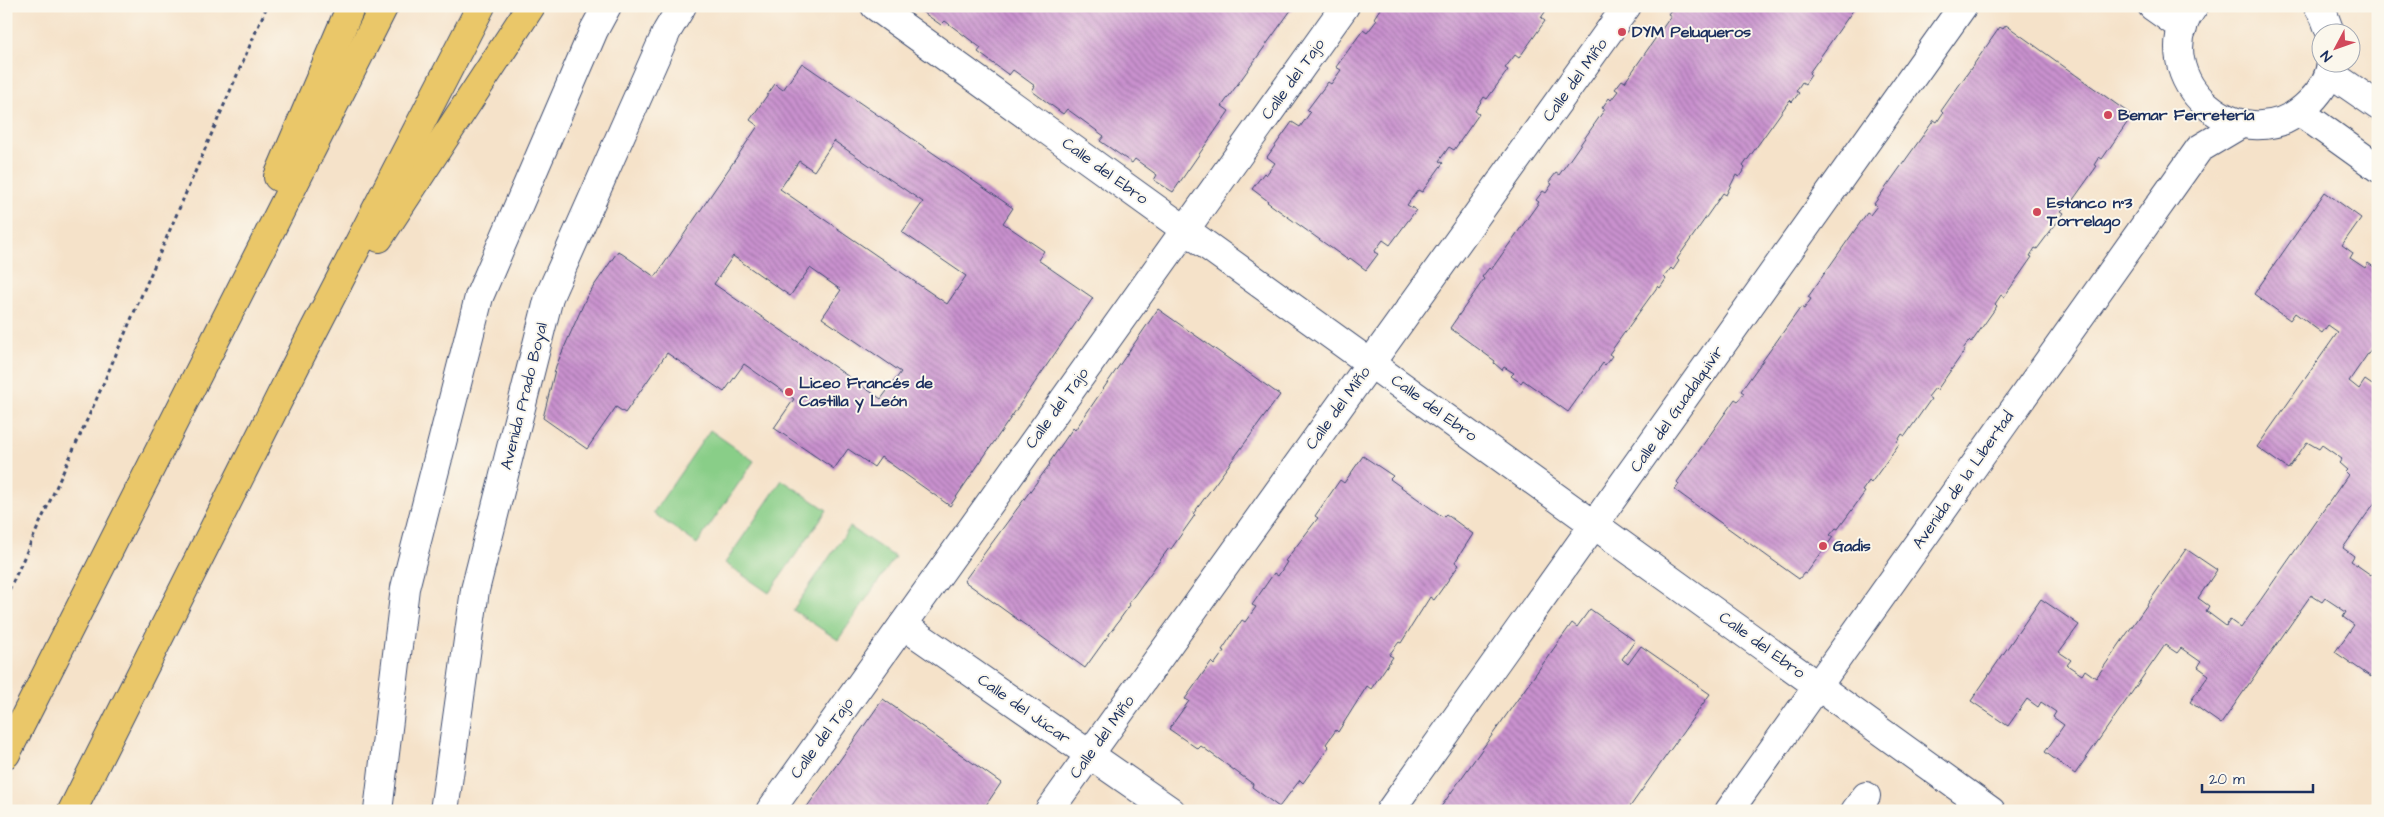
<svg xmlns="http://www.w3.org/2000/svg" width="2384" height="817" viewBox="0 0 2384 817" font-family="'Architects Daughter',sans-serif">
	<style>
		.green { fill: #89ce88; stroke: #527e73 }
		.building { fill: url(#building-back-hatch); fill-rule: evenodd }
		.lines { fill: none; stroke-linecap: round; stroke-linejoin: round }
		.minor-casing { stroke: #3c4a6e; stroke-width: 30 }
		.highway-casing { stroke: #3c4a6e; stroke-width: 30 }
		.path { stroke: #3c4a6e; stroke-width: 3; stroke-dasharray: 4 4; stroke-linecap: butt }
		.minor { stroke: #fff; stroke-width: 28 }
		.highway { stroke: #eac769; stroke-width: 28 }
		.poi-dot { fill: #d1495b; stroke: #fbf7ec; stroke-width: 2 }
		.labels { text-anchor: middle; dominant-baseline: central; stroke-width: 4; stroke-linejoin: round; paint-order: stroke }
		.poi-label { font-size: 16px; font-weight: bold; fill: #1b2f5e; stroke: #fbf7ec; text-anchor: start }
		.street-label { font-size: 16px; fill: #1b2f5e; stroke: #fbf7ec }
	</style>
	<defs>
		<pattern id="building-back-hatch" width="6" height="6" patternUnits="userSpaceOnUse" patternTransform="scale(1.25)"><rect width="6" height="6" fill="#c991ce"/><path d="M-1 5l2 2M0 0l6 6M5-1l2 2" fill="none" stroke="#a277aa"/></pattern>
	</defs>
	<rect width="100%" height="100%" fill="#fbf7ec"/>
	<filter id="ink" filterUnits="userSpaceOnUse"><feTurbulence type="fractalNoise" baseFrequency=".02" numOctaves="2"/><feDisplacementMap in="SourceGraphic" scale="10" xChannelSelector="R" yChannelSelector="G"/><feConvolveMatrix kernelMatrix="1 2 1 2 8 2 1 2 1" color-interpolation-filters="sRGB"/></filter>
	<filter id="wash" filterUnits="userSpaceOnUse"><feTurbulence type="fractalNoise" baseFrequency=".0096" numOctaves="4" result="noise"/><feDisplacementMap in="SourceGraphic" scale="20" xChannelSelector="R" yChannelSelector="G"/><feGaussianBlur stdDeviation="1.12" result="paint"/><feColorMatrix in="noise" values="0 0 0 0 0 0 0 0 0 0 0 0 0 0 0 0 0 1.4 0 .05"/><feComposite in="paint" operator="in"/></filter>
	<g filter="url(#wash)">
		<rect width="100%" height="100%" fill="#f5e2c9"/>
		<g class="green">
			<path d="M710,430L754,461L697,544L653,513Z"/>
			<path d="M782,480L827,510L769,593L725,563Z"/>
			<path d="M850,527L895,557L838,640L793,610Z"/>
		</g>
		<g id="blocks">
			<g class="building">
				<path d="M914,6H1294L1222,106L1229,111L1173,192L1154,180L1157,175L1135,159L1132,163L1100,141L1104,136L1067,109L1063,114L1032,91L1035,86L1013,70L1009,75L1006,73L978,52L981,48L945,21L941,25Z"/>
				<path d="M1382,6H1549L1541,18L1545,21L1519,58L1515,55L1505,68L1508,70L1487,99L1484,97L1475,111L1479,114L1454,150L1449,147L1439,161L1443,163L1422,192L1418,190L1407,205L1416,210L1390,245L1383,240L1374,252L1378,254L1366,270L1350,258L1348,260L1267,202L1268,201L1252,189L1264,173L1266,175L1275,163L1267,157L1292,122L1300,127L1310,113L1307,110L1328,82L1331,84L1341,70L1336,67L1363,30L1367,33L1377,20L1374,18Z"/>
				<path d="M1674,6H1856L1809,73L1811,75L1805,84L1802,82L1796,91L1799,93L1792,102L1790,100L1743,166L1745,168L1739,177L1736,175L1726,195L1723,193L1677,259L1679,261L1673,270L1671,268L1664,277L1666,279L1660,288L1658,286L1609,354L1612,356L1605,365L1603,363L1568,412L1523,380L1521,383L1511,376L1514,373L1504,367L1502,370L1494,363L1495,361L1450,328L1484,279L1482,277L1489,268L1491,270L1539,202L1536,200L1543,191L1546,193L1552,184L1549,182L1556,173L1559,175L1605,109L1602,108L1609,98L1611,100L1618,91L1615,89L1622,80L1625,82L1671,16L1668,14Z"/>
				<path d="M2006,25L2130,114L2127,118L2129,120L2102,159L2099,157L2094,165L2097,166L2070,204L2068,202L2061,211L2064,213L2037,249L2035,248L2030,256L2032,257L2004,297L2001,295L1995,304L1997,306L1971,343L1969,341L1963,349L1965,350L1937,390L1935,388L1928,397L1931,399L1905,436L1902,434L1897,442L1899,444L1871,483L1869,481L1862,491L1865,492L1838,529L1836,528L1830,535L1833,537L1806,574L1804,573L1799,579L1675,490L1679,484L1677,482L1735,399L1738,401L1744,393L1741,391L1801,307L1804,309L1811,299L1808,297L1867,213L1870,215L1877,206L1874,204L1934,120L1937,122L1943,113L1941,111L2000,27L2003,29Z"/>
				<path d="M802,63L1013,208L1003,223L1044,251L1038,260L1093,298L950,506L881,457L874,467L848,449L834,469L774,428L794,399L744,364L724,392L667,353L625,413L616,407L587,449L543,418L556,366L587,296L618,251L655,277L758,126L750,120L775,84L783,90ZM834,141L923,202L902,232L966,276L947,304L780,189L799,161L814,171ZM733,256L790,296L810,268L841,290L822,318L901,372L881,399L714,284Z"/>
				<path d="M2325,192L2361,218L2342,245L2353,253L2350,258L2365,268L2368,263L2378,270V339L2349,381L2359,389L2365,380L2378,389V498L2343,548L2354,556L2351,561L2371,575L2375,571L2378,573V667L2371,677L2335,652L2354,625L2343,617L2346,612L2325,598L2322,602L2311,595L2221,724L2190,702L2209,675L2198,667L2201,662L2181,648L2177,653L2165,645L2075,774L2045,752L2064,725L2053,717L2056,712L2041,702L2038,707L2027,699L2008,726L1971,701L2041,599L2079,625L2059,652L2071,660L2067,665L2082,675L2085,670L2096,678L2186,549L2217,570L2198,598L2209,606L2206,611L2226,626L2230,620L2241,628L2348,475L2345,472L2347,470L2339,463L2342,459L2322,445L2319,449L2307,442L2288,469L2257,447L2338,332L2328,325L2322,333L2295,313L2290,320L2254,294Z"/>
				<path d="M1158,309L1280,395L1193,514L1195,515L1171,549L1169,548L1128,604L1130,605L1085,668L964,581L1050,464L1049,463L1073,428L1075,430Z"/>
				<path d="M1363,456L1393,476L1390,479L1443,517L1446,514L1473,534L1455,562L1459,565L1434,600L1430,597L1401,643L1399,642L1389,655L1393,657L1371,689L1367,686L1338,732L1336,730L1326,744L1329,747L1303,783L1300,780L1279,807L1252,787L1253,784L1201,746L1198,749L1169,729L1189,701L1185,699L1211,662L1214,665L1224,651L1222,650L1242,620L1245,622L1256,607L1252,605L1274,573L1278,576L1287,562L1285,561L1318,518L1315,516L1340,480L1344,483Z"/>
				<path d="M1590,609L1635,641L1622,659L1628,664L1641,646L1710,694L1627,811H1438L1572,623L1577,627Z"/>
				<path d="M883,699L1001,783L982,811H804Z"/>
			</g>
		</g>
	</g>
	<g filter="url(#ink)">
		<use href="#blocks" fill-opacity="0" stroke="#3c4a6e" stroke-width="1"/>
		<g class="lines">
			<defs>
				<g id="minor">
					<path d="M875,6L1991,811"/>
					<path d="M2152,6L2183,28"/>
					<path d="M2194,6C2140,77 2245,169 2310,102C2321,91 2330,78 2331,62"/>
					<path d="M2318,6L2324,16L2330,32"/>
					<path d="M2330,73L2378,106"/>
					<path d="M2300,112L2378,168"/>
					<path d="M903,625L1171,811"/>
					<path d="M378,811L405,588L479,297L594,30L607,6"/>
					<path d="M444,811L475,590L549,297L667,31L682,6"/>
					<path d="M770,811L1345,6"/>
					<path d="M1049,811L1627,6"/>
					<path d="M1390,811L1963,6"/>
					<path d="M1729,811L2199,149L2241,124"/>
					<path d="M1855,811L1866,796"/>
				</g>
				<g id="highway">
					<path d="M278,177L351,6"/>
					<path d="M379,238L531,6"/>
					<path d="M6,754L384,6"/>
					<path d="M72,811L298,361L481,6"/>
				</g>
			</defs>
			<use href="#minor" class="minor-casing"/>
			<use href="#highway" class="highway-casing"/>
			<path class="path" d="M6,597L97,398L267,6"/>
			<use href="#minor" class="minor"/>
			<use href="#highway" class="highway"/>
		</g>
	</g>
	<g class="poi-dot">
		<circle cx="1622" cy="32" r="5"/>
		<circle cx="2108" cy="115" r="5"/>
		<circle cx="2037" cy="212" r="5"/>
		<circle cx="789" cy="392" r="5"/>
		<circle cx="1823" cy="546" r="5"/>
	</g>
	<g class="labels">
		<g class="poi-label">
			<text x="1632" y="32">DYM Peluqueros</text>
			<text x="2118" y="115">Bemar Ferretería</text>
			<text x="2047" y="203">Estanco n°3<tspan x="2047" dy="18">Torrelago</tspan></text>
			<text x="799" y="383">Liceo Francés de<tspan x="799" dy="18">Castilla y León</tspan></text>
			<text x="1833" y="546">Gadis</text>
		</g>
		<g class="street-label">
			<text transform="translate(1293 79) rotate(-54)">Calle del Tajo</text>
			<text transform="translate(1575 80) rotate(-54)">Calle del Miño</text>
			<text transform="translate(1105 171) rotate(36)">Calle del Ebro</text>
			<text transform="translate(524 396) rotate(-76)">Avenida Prado Boyal</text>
			<text transform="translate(1057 408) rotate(-54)">Calle del Tajo</text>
			<text transform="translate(1338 408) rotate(-54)">Calle del Miño</text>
			<text transform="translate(1434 408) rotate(36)">Calle del Ebro</text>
			<text transform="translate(1677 409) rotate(-55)">Calle del Guadalquivir</text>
			<text transform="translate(1963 480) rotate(-55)">Avenida de la Libertad</text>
			<text transform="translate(1762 645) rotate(36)">Calle del Ebro</text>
			<text transform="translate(1024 709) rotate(35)">Calle del Júcar</text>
			<text transform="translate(1102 737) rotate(-54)">Calle del Miño</text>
			<text transform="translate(822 738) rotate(-54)">Calle del Tajo</text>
		</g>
	</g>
	<rect width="2384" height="817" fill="none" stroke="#fbf7ec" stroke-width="25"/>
	<g transform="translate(2336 48) rotate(229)"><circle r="24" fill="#fbf7ec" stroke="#a1a7b3"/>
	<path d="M0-4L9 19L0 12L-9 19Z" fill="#d1495b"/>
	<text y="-8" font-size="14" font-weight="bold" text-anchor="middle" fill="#1b2f5e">N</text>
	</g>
	<path d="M2202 784v8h111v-8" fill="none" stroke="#1b2f5e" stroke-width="2.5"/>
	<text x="2209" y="784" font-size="15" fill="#1b2f5e" stroke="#fbf7ec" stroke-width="4" paint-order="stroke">20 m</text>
</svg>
